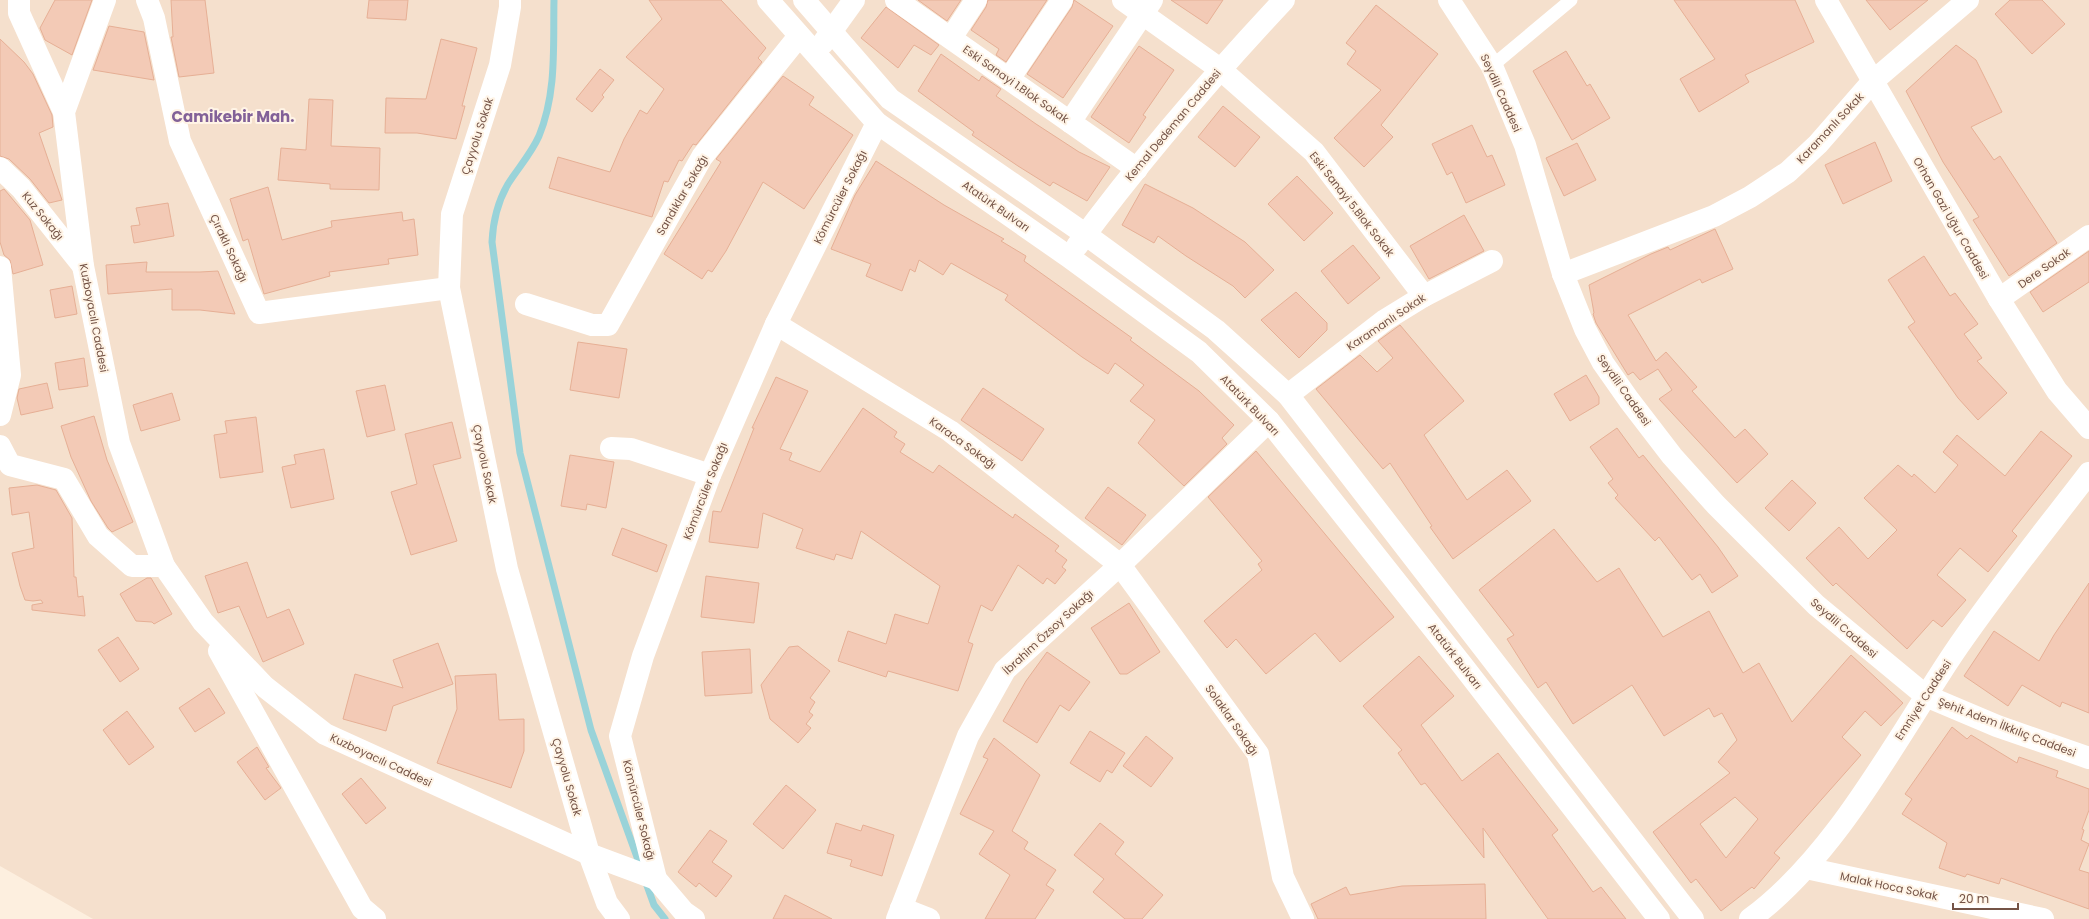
<svg xmlns="http://www.w3.org/2000/svg" width="2089" height="919" viewBox="0 0 2089 919" font-family="Poppins,sans-serif">
	<style>
		.residential { fill: #f5e0cd }
		.lines { fill: none; stroke-linecap: round; stroke-linejoin: round }
		.stream { stroke: #99d3d9; stroke-width: 7 }
		.building { fill: #f3cab6; stroke: #e6af95; fill-rule: evenodd }
		.lane { stroke: #fff; stroke-width: 13 }
		.street { stroke: #fff; stroke-width: 22 }
		.secondary { stroke: #fff; stroke-width: 22 }
		.labels { text-anchor: middle; dominant-baseline: central; stroke-width: 4; stroke-linejoin: round; paint-order: stroke }
		.street-label { font-size: 11px; fill: #745346; stroke: #fff4e6 }
		.district-label { font-size: 15px; font-weight: bold; fill: #826198; stroke: #fff4e6 }
	</style>
	<rect width="100%" height="100%" fill="#fdefdf"/>
	<path class="residential" d="M0,0H2089V919H93L0,866Z"/>
	<g class="lines">
		<g class="stream">
			<path d="M554,0C553,46 557,92 539,136C531,154 518,168 508,184C497,203 493,221 492,242L520,453L591,730L641,868"/>
			<path d="M645,880L654,905L665,919"/>
		</g>
	</g>
	<g class="building">
		<path d="M55,0H92L72,55L45,40L40,28Z"/>
		<path d="M171,0H205L214,73L179,77L171,37H173Z"/>
		<path d="M369,0H408L406,20L367,18Z"/>
		<path d="M649,0H721L766,48L758,58L762,62L696,145L693,144L682,161L679,160L668,182L664,181L652,217L549,188L558,157L610,172L624,139L640,110L647,114L664,89L626,57L662,19Z"/>
		<path d="M918,0H961L947,21Z"/>
		<path d="M988,0H1047L1006,62L996,55L999,49L971,30L986,7Z"/>
		<path d="M1074,0L1113,26L1063,98L1027,74L1072,7Z"/>
		<path d="M1171,0H1223L1207,24Z"/>
		<path d="M1674,0H1795L1814,42L1745,75L1749,82L1699,112L1680,79L1715,59Z"/>
		<path d="M1866,0H1928L1890,30Z"/>
		<path d="M2010,0H2042L2065,24L2032,54L1995,14Z"/>
		<path d="M1376,5L1438,54L1381,125L1393,137L1364,167L1334,138L1381,90L1347,64L1356,51L1346,43Z"/>
		<path d="M886,7L939,45L931,55L914,45L898,68L861,38Z"/>
		<path d="M109,26L144,32L154,80L93,70Z"/>
		<path d="M0,39L24,62L33,74L52,115L53,127L39,133L62,200L49,203L30,179L9,159L0,156Z"/>
		<path d="M441,39L477,48L462,106H465L456,139L417,133H385L386,98L426,99Z"/>
		<path d="M1956,45L1976,60L2002,112L1971,127L1994,160L2000,156L2057,243L2009,276L1973,220L1979,217L1943,162L1906,91Z"/>
		<path d="M1139,46L1174,70L1143,115L1146,117L1129,143L1091,117Z"/>
		<path d="M1566,51L1587,86L1590,84L1610,118L1572,140L1533,71Z"/>
		<path d="M941,54L979,81L982,76L1001,89L996,96L1036,124L1079,152L1110,167L1087,201L1053,182L1050,186L1018,166L972,135L974,132L918,91Z"/>
		<path d="M600,69L614,80L602,95L604,97L592,112L576,99Z"/>
		<path d="M783,76L814,97L809,105L853,135L804,209L763,182L726,251L712,272L708,270L702,279L664,254L721,162L716,159Z"/>
		<path d="M309,99L333,100L331,146L380,148L379,190L330,189V184L278,180L281,148L306,150Z"/>
		<path d="M1223,106L1260,137L1235,167L1198,137Z"/>
		<path d="M1472,125L1487,157L1492,155L1505,185L1466,203L1452,172L1447,175L1432,144Z"/>
		<path d="M1875,142L1892,181L1843,204L1825,165Z"/>
		<path d="M1577,143L1596,180L1564,196L1546,158Z"/>
		<path d="M876,161L944,205L1004,239L1001,241L1026,256L1024,261L1132,338L1130,340L1199,391L1234,425L1222,438L1227,444L1184,486L1138,443L1155,420L1130,401L1144,385L1115,363L1108,374L1082,357L1005,300L1008,295L951,263L943,275L919,260L915,272L910,269L902,291L866,276L871,264L831,249L855,195Z"/>
		<path d="M1297,176L1333,213L1304,241L1268,204Z"/>
		<path d="M1145,184L1193,208L1245,242L1274,270L1245,298L1233,286L1186,256L1158,236L1154,243L1122,225Z"/>
		<path d="M268,187L282,240L332,227L331,221L402,212L403,221L414,219L418,255L388,259L389,264L329,272L330,276L264,294L248,239L243,241L230,199Z"/>
		<path d="M4,189L30,220L43,265L13,274L10,260L4,255L0,242V191Z"/>
		<path d="M168,203L174,236L134,243L131,226L140,225L136,208Z"/>
		<path d="M1464,215L1484,251L1429,279L1410,246Z"/>
		<path d="M1715,229L1733,269L1702,283L1700,279L1628,315L1656,361L1666,352L1697,387L1692,391L1735,438L1745,429L1768,454L1737,483L1659,399L1672,390L1658,369L1640,380L1633,372L1628,375L1596,323L1593,314L1594,313L1589,285L1651,254L1668,247L1670,250Z"/>
		<path d="M1353,245L1380,278L1348,304L1321,271Z"/>
		<path d="M2089,251V282L2043,312L2030,292Z"/>
		<path d="M1924,256L1950,296L1955,293L1978,324L1964,334L1982,358L1977,361L2007,393L1978,420L1958,398L1908,327L1915,322L1888,280Z"/>
		<path d="M147,262L146,272H200L218,271L235,314L200,310H172V289L108,294L106,265Z"/>
		<path d="M72,286L77,314L55,318L50,290Z"/>
		<path d="M1296,292L1327,323V330L1299,358L1261,320Z"/>
		<path d="M1400,325L1464,401L1424,435L1467,500L1507,470L1531,501L1453,559L1430,527L1432,526L1390,463L1383,469L1316,389L1360,355L1377,372L1393,358L1378,341Z"/>
		<path d="M578,342L627,349L619,398L570,390Z"/>
		<path d="M84,358L88,386L59,390L55,363Z"/>
		<path d="M1586,375L1599,397V404L1570,421L1554,394Z"/>
		<path d="M776,377L808,391L780,449L792,453L789,460L820,472L863,408L897,432L894,437L905,444L900,452L933,473L939,465L1013,518L1015,514L1059,546L1055,551L1067,560L1062,567L1066,570L1055,584L1047,578L1043,584L1018,565L992,611L981,605L968,642L973,644L958,691L888,671L886,677L838,661L848,631L886,644L895,614L928,624L940,586L861,531L852,559L836,554L834,560L796,548L803,529L763,513L758,548L709,542L713,511L721,512L754,428H752Z"/>
		<path d="M47,383L53,408L21,415L17,398L19,389Z"/>
		<path d="M385,385L395,430L367,437L356,391Z"/>
		<path d="M983,388L1044,429L1022,461L961,420Z"/>
		<path d="M172,393L180,420L141,431L133,405Z"/>
		<path d="M94,416L107,460L133,522L112,532L108,528L91,501L71,457L61,426Z"/>
		<path d="M256,417L263,472L220,478L214,435L227,433L225,421Z"/>
		<path d="M452,422L461,458L433,465L457,541L411,555L391,492L417,484L405,434Z"/>
		<path d="M1617,428L1639,458L1643,455L1718,547L1738,576L1712,593L1700,574L1692,580L1659,537L1655,541L1615,498L1618,495L1608,483L1613,479L1590,447Z"/>
		<path d="M2041,431L2072,456L2012,531L2017,536L1988,572L1960,548L1937,575L1966,600L1942,627L1933,620L1907,649L1836,583L1833,586L1806,558L1839,527L1868,559L1897,530L1864,498L1898,465L1912,477L1914,474L1935,493L1958,465L1943,452L1957,435L2005,476Z"/>
		<path d="M324,449L334,499L291,508L282,467L296,464L294,455Z"/>
		<path d="M1256,451L1394,617L1340,662L1315,633L1266,674L1236,639L1227,648L1204,621L1262,570L1258,564L1262,561L1208,497Z"/>
		<path d="M570,455L614,462L606,508L587,504L586,510L561,506Z"/>
		<path d="M1792,480L1816,503L1789,531L1765,508Z"/>
		<path d="M37,485L56,490L72,518L74,577H76L78,597L83,596L85,616L32,610V605L43,603L41,600L33,601L25,600L20,586L12,553L34,548L29,512L12,515L9,488Z"/>
		<path d="M1108,487L1146,515L1122,545L1085,518Z"/>
		<path d="M622,528L667,545L657,572L612,555Z"/>
		<path d="M1554,529L1597,582L1619,568L1663,637L1709,611L1743,673L1759,663L1792,722L1851,655L1903,703L1881,726L1865,711L1842,737L1861,755L1774,853L1780,858L1754,889L1752,887L1721,911L1696,879L1691,883L1653,832L1730,773L1718,762L1737,740L1722,713L1714,717L1709,708L1664,736L1632,685L1573,724L1546,682L1538,688L1507,639L1514,635L1479,590ZM1735,797L1758,819L1726,858L1700,824Z"/>
		<path d="M247,562L267,618L289,609L304,644L263,662L239,606L218,613L205,576Z"/>
		<path d="M706,576L759,583L754,623L701,617Z"/>
		<path d="M147,578H151L172,614L154,624L152,622L136,621L120,594Z"/>
		<path d="M2089,583V713L2062,702L2060,707L2022,685L2008,706L1964,676L1994,631L2039,661L2054,635Z"/>
		<path d="M1129,603L1160,652L1127,674H1120L1091,628Z"/>
		<path d="M118,637L139,669L120,682L98,650Z"/>
		<path d="M438,643L453,684L393,706L386,731L343,719L355,674L403,688L393,660Z"/>
		<path d="M798,646L830,671L810,698L815,702L809,712L813,715L806,724L811,728L798,743L770,719L761,685L789,647Z"/>
		<path d="M750,649L752,693L705,696L702,652Z"/>
		<path d="M1047,652L1090,682L1069,711L1060,705L1037,743L1003,721L1026,681Z"/>
		<path d="M1419,656L1454,696L1421,725L1462,781L1498,753L1558,830L1552,835L1593,892L1601,887L1626,919H1548L1483,828L1484,858L1425,783L1421,785L1398,753L1402,750L1363,706Z"/>
		<path d="M496,674L499,720L524,719V751L511,788L437,763L457,709L455,676Z"/>
		<path d="M209,688L225,713L195,732L179,708Z"/>
		<path d="M127,711L154,747L129,765L103,730Z"/>
		<path d="M1952,727L1967,739L1971,735L2017,763L2019,757L2058,771L2056,777L2089,789V810L2082,829L2084,830L2081,840L2089,844L2079,870L2089,873V909L2001,878L1999,884L1967,874L1965,877L1939,868L1947,843L1902,814L1912,799L1905,794Z"/>
		<path d="M1090,731L1125,753L1112,773L1107,770L1100,782L1070,763Z"/>
		<path d="M1146,736L1173,758L1151,787L1123,766Z"/>
		<path d="M994,738L1040,775L1012,831L1028,842L1024,849L1056,870L1046,885L1054,890L1035,919H985L1010,875L979,854L994,831L960,814L988,759L983,757Z"/>
		<path d="M257,747L269,767L266,768L281,788L265,800L237,762Z"/>
		<path d="M361,778L386,808L366,824L342,794Z"/>
		<path d="M786,785L816,810L783,849L753,824Z"/>
		<path d="M836,823L861,831L863,825L894,835L882,876L850,866L852,860L827,853Z"/>
		<path d="M1100,823L1124,842L1115,854L1163,895L1142,919H1125L1093,892L1104,879L1074,855Z"/>
		<path d="M710,830L727,841L712,862L732,876L716,897L699,883L696,887L678,872Z"/>
		<path d="M1485,884L1486,919H1318L1311,904L1346,887L1350,895L1402,886Z"/>
		<path d="M785,895L832,919H773Z"/>
	</g>
	<g class="lines">
		<path class="lane" d="M1492,66L1571,0"/>
		<g class="street">
			<path d="M19,0V13L64,112"/>
			<path d="M147,0L154,18L180,141L259,313L449,288"/>
			<path d="M510,0V7L500,65L452,214L449,288L507,569L589,854L607,903L619,919"/>
			<path d="M896,0L1137,169"/>
			<path d="M1123,0L1220,69L1314,152L1424,296"/>
			<path d="M951,38L976,0"/>
			<path d="M1009,79L1062,0"/>
			<path d="M1070,122L1152,0"/>
			<path d="M0,168L21,188L83,266"/>
			<path d="M0,267L10,375L0,415"/>
			<path d="M1563,274L1714,216L1750,197L1788,172L1818,144L1872,82L1968,0"/>
			<path d="M1999,299L2089,236"/>
			<path d="M526,304L592,325H608L702,157L799,36"/>
			<path d="M776,324L950,431L1120,565L1258,754L1283,877L1303,919"/>
			<path d="M1288,395L1385,320L1424,296L1492,261"/>
			<path d="M0,446L10,465L64,479L98,536L132,566H164"/>
			<path d="M611,448L631,449L710,475"/>
			<path d="M589,854L656,879"/>
			<path d="M1806,868L2043,919"/>
			<path d="M901,908L929,919"/>
			<path d="M694,919L684,912L656,879L620,736L643,656L710,475L776,324L877,123"/>
			<path d="M897,919L968,736L1005,670L1120,565L1269,421"/>
		</g>
		<g class="secondary">
			<path d="M105,0L64,112L83,266L119,443L164,566L203,622L265,687L325,734L589,854"/>
			<path d="M768,0L877,123L1069,257L1199,352L1269,421L1463,666L1659,919"/>
			<path d="M804,0L890,99L1085,234L1216,330L1288,395L1693,919"/>
			<path d="M1449,0L1492,66L1525,145L1563,274L1585,329L1603,363L1629,400L1672,456L1716,505L1816,605L1926,696L1997,726L2089,758"/>
			<path d="M1826,0L1999,299L2057,391L2089,428"/>
			<path d="M823,43L854,0"/>
			<path d="M1077,246C1141,159 1211,78 1284,0"/>
			<path d="M219,651L362,908L375,919"/>
			<path d="M1750,919C1835,857 1895,741 1953,654C1995,592 2043,533 2089,473"/>
		</g>
	</g>
	<g class="labels">
		<g class="street-label">
			<text transform="translate(1016 84) rotate(35)">Eski Sanayi 1.Blok Sokak</text>
			<text transform="translate(1501 93) rotate(66)">Seydili Caddesi</text>
			<text transform="translate(1173 125) rotate(-50)">Kemal Dedeman Caddesi</text>
			<text transform="translate(1830 128) rotate(-47)">Karamanlı Sokak</text>
			<text transform="translate(477 136) rotate(-72)">Çayyolu Sokak</text>
			<text transform="translate(682 195) rotate(-60)">Sandıklar Sokağı</text>
			<text transform="translate(840 197) rotate(-63)">Kömürcüler Sokağı</text>
			<text transform="translate(1352 204) rotate(52)">Eski Sanayi 5.Blok Sokak</text>
			<text transform="translate(996 206) rotate(35)">Atatürk Bulvarı</text>
			<text transform="translate(43 216) rotate(51)">Kuz Sokağı</text>
			<text transform="translate(1951 218) rotate(60)">Orhan Gazi Uğur Caddesi</text>
			<text transform="translate(229 248) rotate(65)">Çıraklı Sokağı</text>
			<text transform="translate(2044 268) rotate(-35)">Dere Sokak</text>
			<text transform="translate(94 318) rotate(79)">Kuzboyacılı Caddesi</text>
			<text transform="translate(1386 322) rotate(-34)">Karamanlı Sokak</text>
			<text transform="translate(1624 390) rotate(55)">Seydili Caddesi</text>
			<text transform="translate(1250 405) rotate(46)">Atatürk Bulvarı</text>
			<text transform="translate(963 443) rotate(36)">Karaca Sokağı</text>
			<text transform="translate(485 464) rotate(78)">Çayyolu Sokak</text>
			<text transform="translate(705 491) rotate(-69)">Kömürcüler Sokağı</text>
			<text transform="translate(1844 628) rotate(41)">Seydili Caddesi</text>
			<text transform="translate(1048 632) rotate(-43)">İbrahim Özsoy Sokağı</text>
			<text transform="translate(1455 656) rotate(52)">Atatürk Bulvarı</text>
			<text transform="translate(1923 700) rotate(-57)">Emniyet Caddesi</text>
			<text transform="translate(1232 720) rotate(55)">Solaklar Sokağı</text>
			<text transform="translate(2007 727) rotate(21)">Şehit Adem İlkkılıç Caddesi</text>
			<text transform="translate(381 760) rotate(25)">Kuzboyacılı Caddesi</text>
			<text transform="translate(567 777) rotate(74)">Çayyolu Sokak</text>
			<text transform="translate(639 810) rotate(76)">Kömürcüler Sokağı</text>
			<text transform="translate(1889 886) rotate(12)">Malak Hoca Sokak</text>
		</g>
		<g class="district-label">
			<text x="233" y="116">Camikebir Mah.</text>
		</g>
	</g>
	<path d="M1953 903v6h65v-6" fill="none" stroke="#745346" stroke-width="2"/>
	<text x="1959" y="903" font-size="12" fill="#745346" stroke="#fff4e6" stroke-width="3" paint-order="stroke">20 m</text>
</svg>
